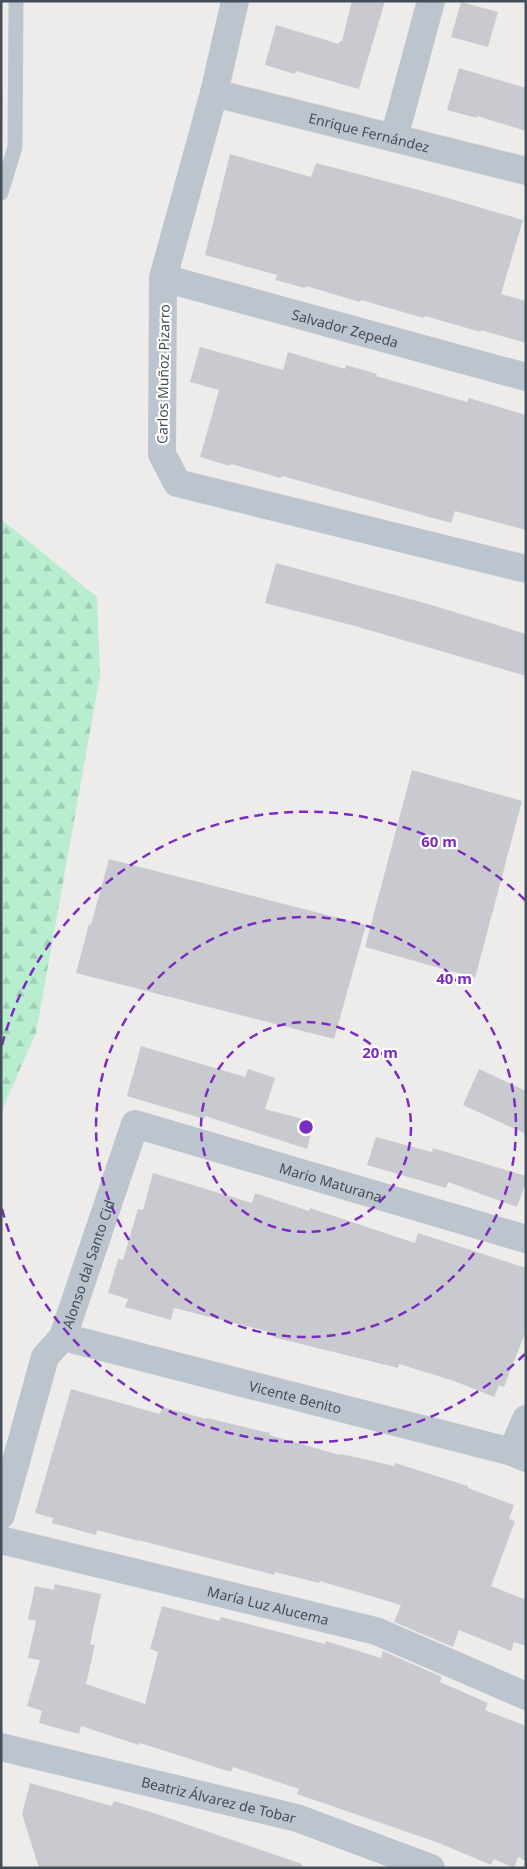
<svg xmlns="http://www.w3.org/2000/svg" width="527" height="1869" viewBox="0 0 527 1869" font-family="'Noto Sans',sans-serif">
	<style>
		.forest { fill: url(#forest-firs) }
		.building { fill: #c8cad0 }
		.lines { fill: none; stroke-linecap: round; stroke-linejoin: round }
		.service { stroke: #bcc5ce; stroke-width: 15 }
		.minor { stroke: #bcc5ce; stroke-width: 28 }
		.ring { fill: none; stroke: #7b2cbf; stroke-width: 2.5; stroke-dasharray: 9 6 }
		.labels { text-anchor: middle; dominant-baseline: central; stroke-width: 4.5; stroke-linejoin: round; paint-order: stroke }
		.street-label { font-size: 14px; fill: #444e58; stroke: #fff }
		.centre { fill: #7b2cbf; stroke: #fff; stroke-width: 2.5 }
		.ring-label { font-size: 15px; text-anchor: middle; font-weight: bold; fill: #7b2cbf; stroke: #fff; stroke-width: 4.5; stroke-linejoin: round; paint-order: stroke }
	</style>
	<defs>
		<pattern id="forest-firs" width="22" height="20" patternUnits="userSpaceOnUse" patternTransform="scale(1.25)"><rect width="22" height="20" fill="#b8edcf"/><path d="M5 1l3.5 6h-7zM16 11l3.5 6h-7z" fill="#9fcdb4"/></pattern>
	</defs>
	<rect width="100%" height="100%" fill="#eeebeb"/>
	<path class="forest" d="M1,519L97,597L100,676L36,1033L1,1112Z"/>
	<g class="building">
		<path d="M352,1H385L359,89L296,71L295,74L265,65L276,25L339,44L340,41H342Z"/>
		<path d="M461,2L498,12L488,47L451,37Z"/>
		<path d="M459,68L526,88V131L477,116V118L447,110Z"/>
		<path d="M230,154L311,177L316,163L434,194L523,220L501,294L526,301V343L481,330V332L425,316L424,318L361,300L360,302L306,286L305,288L275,280L277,275L205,255Z"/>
		<path d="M200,347L283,370L288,352L345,369L346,365L377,374L376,376L467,402L469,398L526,415V530L455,511L451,523L282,476L281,478L231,464L230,466L200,457L219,390L190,382Z"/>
		<path d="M276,563L428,604L526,634V676L355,626L265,603Z"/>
		<path d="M412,770L522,801L475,978L365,947Z"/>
		<path d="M109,859L366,925L334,1039L76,973L89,924L91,925Z"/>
		<path d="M141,1046L245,1077L248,1069L275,1078L265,1109L314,1122L307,1149L205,1116L204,1119L127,1096Z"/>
		<path d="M479,1069L526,1091V1134L463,1105Z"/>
		<path d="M376,1137L432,1152L433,1148L526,1176V1182L517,1207L448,1182L446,1188L367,1165Z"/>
		<path d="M153,1173L252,1203L255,1193L309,1211L310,1208L415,1243L418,1233L526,1268V1331L504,1387L499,1385L494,1397L454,1381L399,1364L398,1368L273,1337L274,1333L174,1308L171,1320L125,1307L128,1299L108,1293L118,1259L123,1260L138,1209L143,1210Z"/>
		<path d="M71,1389L160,1414L162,1407L206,1419L207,1418L270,1433L269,1435L340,1455L341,1454L394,1466L395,1463L468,1486V1488L514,1505L509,1519L515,1521L491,1586L526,1600V1646L514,1642L511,1651L459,1630L453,1647L394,1622L401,1605L320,1581L319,1583L275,1572V1575L138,1540V1541L97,1530L96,1535L52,1523L53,1518L35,1513Z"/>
		<path d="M55,1584L101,1594L90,1644L95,1645L86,1684L145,1704L158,1652L150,1649L162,1606L219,1621L221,1617L325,1644L326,1641L381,1658L383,1651L442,1677L440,1682L488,1703L485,1710L526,1726V1861L518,1857L514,1868L494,1859L491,1865L439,1843L297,1794L299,1789L233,1767L231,1772L140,1743L139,1745L81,1726L79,1734L39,1723L42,1711L27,1706L40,1660L28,1658L36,1621L28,1619L35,1586L54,1590Z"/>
		<path d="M30,1783L112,1806L114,1801L157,1814L302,1864L301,1868H39L22,1814Z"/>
	</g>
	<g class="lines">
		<path class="service" d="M1,193L15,147L16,1"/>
		<g class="minor">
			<path d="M235,1L214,93L163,278L162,454L177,483L526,569"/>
			<path id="s1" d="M214,93L526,171"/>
			<path d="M394,138L431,1"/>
			<path id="s2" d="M163,278L526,377"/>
			<path id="s3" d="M63,1337L512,1452L526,1458"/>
			<path d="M512,1452L526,1419"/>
			<path id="s4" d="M1,1515L45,1357L63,1337L135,1124L526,1239"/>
			<path id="s5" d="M1,1540L376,1631L526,1696"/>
			<path id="s6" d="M1,1747L297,1818L431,1868"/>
		</g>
	</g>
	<g class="ring">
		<circle cx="306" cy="1127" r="105"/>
		<circle cx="306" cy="1127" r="210"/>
		<path d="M525 1354A315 315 0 0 1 2 1209M2 1045A315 315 0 0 1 525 900"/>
	</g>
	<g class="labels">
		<g class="street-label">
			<text stroke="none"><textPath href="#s1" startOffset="160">Enrique Fernández</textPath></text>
			<text stroke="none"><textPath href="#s2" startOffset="189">Salvador Zepeda</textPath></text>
			<text transform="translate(163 374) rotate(-89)">Carlos Muñoz Pizarro</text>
			<text stroke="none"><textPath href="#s4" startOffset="620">Mario Maturana</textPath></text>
			<text stroke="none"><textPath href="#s4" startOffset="268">Alonso dal Santo Cid</textPath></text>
			<text stroke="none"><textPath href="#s3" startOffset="240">Vicente Benito</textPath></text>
			<text stroke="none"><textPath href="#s5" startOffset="275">María Luz Alucema</textPath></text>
			<text stroke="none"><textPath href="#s6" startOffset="224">Beatriz Álvarez de Tobar</textPath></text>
		</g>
	</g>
	<circle cx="306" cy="1127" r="8" class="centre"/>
	<g class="ring-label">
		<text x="439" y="847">60 m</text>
		<text x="454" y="984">40 m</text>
		<text x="380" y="1058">20 m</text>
	</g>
	<rect width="527" height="1869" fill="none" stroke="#444e58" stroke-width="5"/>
</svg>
